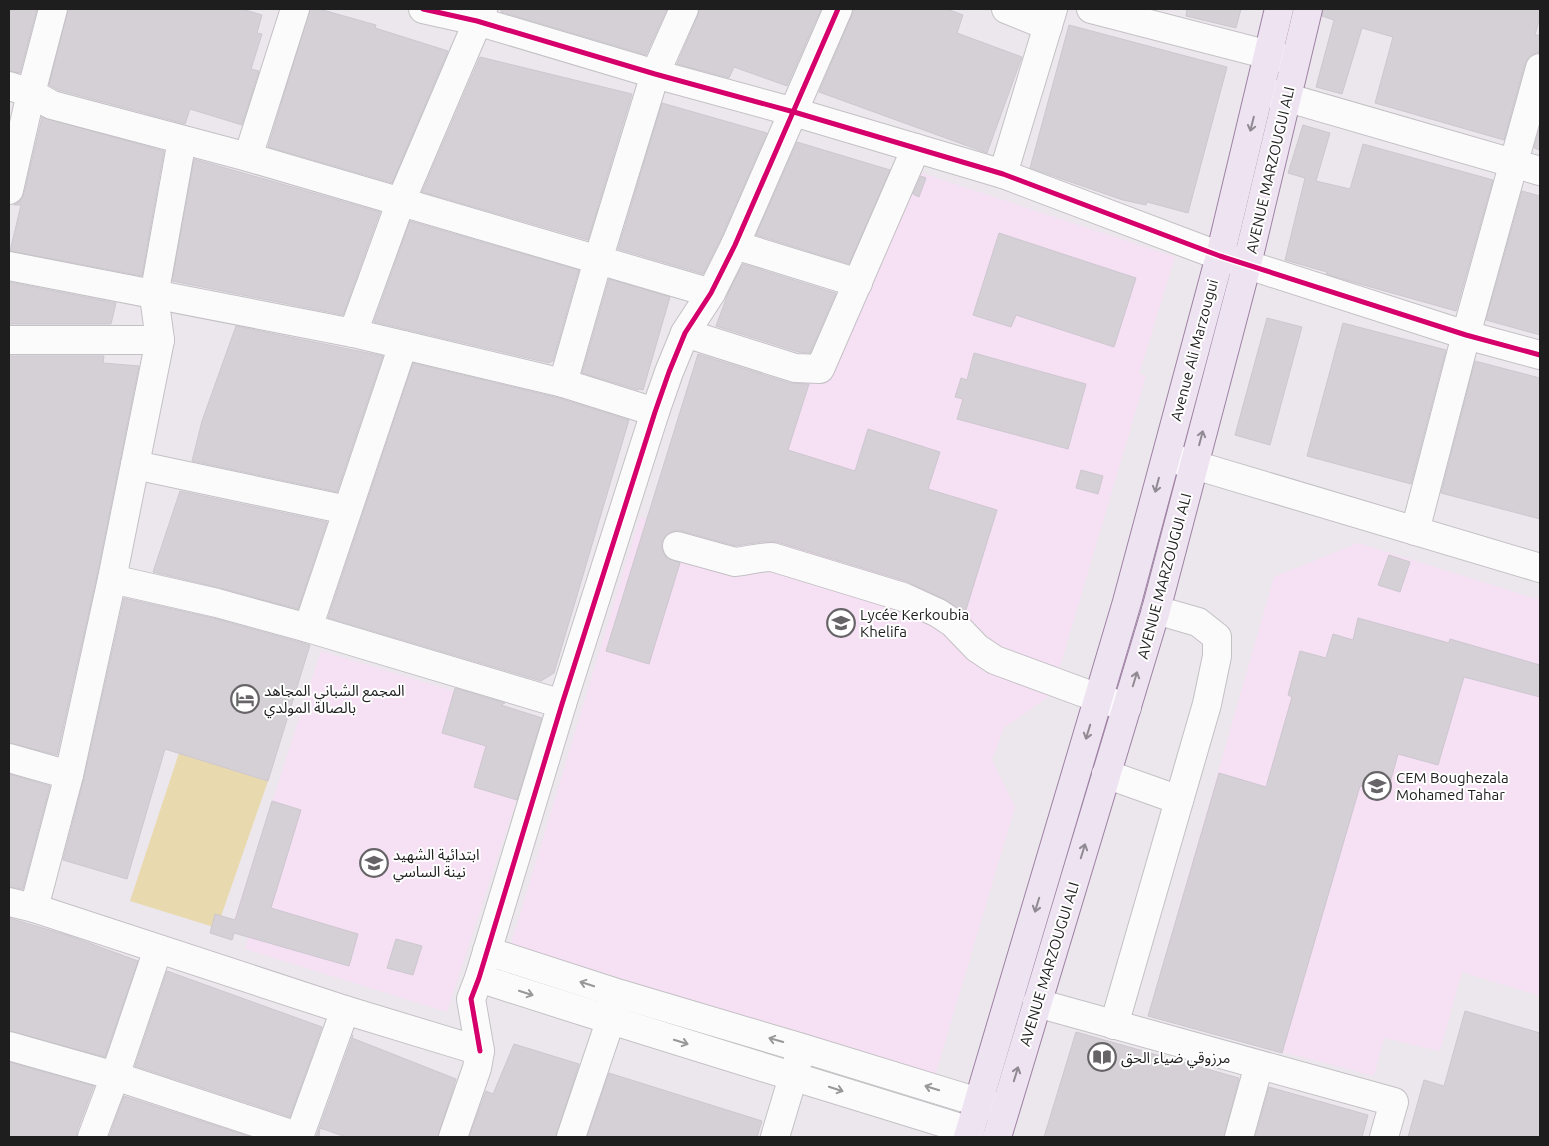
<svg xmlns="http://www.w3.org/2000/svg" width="1549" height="1146" viewBox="0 0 1549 1146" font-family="Ubuntu,'Noto Sans Arabic',sans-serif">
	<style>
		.education { fill: #f6e0f3 }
		.pitch { fill: #e8daae }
		.building { fill: #d4d0d5; stroke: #cdc7d0 }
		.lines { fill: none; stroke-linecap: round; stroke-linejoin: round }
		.minor-casing { stroke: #c3c1c4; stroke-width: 30 }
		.major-casing { stroke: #9e82a3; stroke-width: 30 }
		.minor { stroke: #fcfbfc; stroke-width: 28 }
		.major { stroke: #eee3f1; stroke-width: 28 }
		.cycleway-casing { stroke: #fff; stroke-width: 8 }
		.cycleway { stroke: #d6006c; stroke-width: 5 }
		.oneway { stroke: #908a92 }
		.oneway2 { stroke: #989898 }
		.labels { text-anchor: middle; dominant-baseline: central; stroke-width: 4; stroke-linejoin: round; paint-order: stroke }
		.street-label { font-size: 15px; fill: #1e1e1e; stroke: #fff }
		.poi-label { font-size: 15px; fill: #1e1e1e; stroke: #fff; text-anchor: start }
	</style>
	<rect width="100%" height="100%" fill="#ece6ed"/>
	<g class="education">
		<path d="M916,171L1175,257L1139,374L1146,376L1052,694L1004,728L992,760L1015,807L935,1076L511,944L640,517L756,551L805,379L826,382Z"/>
		<path d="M1358,543L1540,600V996L1462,972L1440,1051L1384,1038L1374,1076L1148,1016L1274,577Z"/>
		<path d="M321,651L543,718L447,1012L245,949L250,932L232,926Z"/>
	</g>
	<path class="pitch" d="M179,753L268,781L217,928L130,901Z"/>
	<g class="building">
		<path d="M9,9H37L20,73L9,71Z"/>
		<path d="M68,9H242L262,15L257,33L262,34L251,69L259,71L242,125L190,109L185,124L58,90L49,85Z"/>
		<path d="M310,9H319L376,25L375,28L448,51L392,183L268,147Z"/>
		<path d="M501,9H667L646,55L501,12Z"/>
		<path d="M699,9H821L787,86L734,67L729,78L677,64L698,15Z"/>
		<path d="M853,9H947L963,15L957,33L1022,57L987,153L819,92L852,15Z"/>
		<path d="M1187,9H1241L1236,28L1186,16Z"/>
		<path d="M1323,9H1540V16L1535,35H1540V53H1536L1529,57L1525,64L1504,140L1375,103L1393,37L1362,28L1342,94L1316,87L1334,20L1322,16Z"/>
		<path d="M1069,25L1227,67L1188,213L1147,202L1146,205L1123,200L1030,168Z"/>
		<path d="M480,57L632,94L588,240L422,192Z"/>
		<path d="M662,103L767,133L721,238L703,274L618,249Z"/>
		<path d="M42,117L164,151L142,276L10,251L21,205H14L21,200L24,193Z"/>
		<path d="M1303,125L1330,133L1316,181L1350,189L1363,144L1493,180L1456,311L1342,279L1326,274L1327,272L1285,260L1305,178L1288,173Z"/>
		<path d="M1540,126V150L1534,148Z"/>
		<path d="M797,142L890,170L849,264L756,235Z"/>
		<path d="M194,159L380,212L343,315L172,281Z"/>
		<path d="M921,176L926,178L919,197L913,194Z"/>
		<path d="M1522,191L1540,196V335L1486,320Z"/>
		<path d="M410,221L579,270L553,361L549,363L374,322Z"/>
		<path d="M999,233L1136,278L1114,347L1016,315L1011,327L973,315Z"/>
		<path d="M743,264L836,293L810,353L798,352L716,326L729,291Z"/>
		<path d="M609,279L670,297L643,390L639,389L638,390L582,373Z"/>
		<path d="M9,282L116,303L111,324H9Z"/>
		<path d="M1267,318L1302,327L1270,445L1235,435Z"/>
		<path d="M1343,323L1446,350L1411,484L1307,456Z"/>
		<path d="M236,326L383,356L337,492L192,461L202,421Z"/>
		<path d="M974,353L1086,384L1068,449L957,419L963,399L955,397L961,378L967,380Z"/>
		<path d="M698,354L790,383L809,384L788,450L855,471L868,429L940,452L928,489L997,510L965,613L944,599L908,582L777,542H761L736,546L681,531H674L666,535L662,541V549L666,557L680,563L649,664L606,651Z"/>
		<path d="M9,356H104L103,363L139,366L97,576L57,755L9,743Z"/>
		<path d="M1475,361L1540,378V519L1441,493Z"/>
		<path d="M413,363L559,398L629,420L554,673L541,681L328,618Z"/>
		<path d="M1081,470L1103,476L1098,494L1076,488Z"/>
		<path d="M180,491L327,522L298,609L220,588L153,572Z"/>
		<path d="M1389,555L1410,562L1400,592L1378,585Z"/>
		<path d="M124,598L213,618L310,645L268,781L165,749L127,879L63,860L84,778Z"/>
		<path d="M1358,618L1449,643L1450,639L1540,665V697L1464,677L1438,765L1398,754L1387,794L1360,786L1282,1053L1148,1016L1219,773L1266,787L1292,697L1288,695L1300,651L1326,658L1333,634L1353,640Z"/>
		<path d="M455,688L505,703L501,705L542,718L517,800L474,787L486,746L442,733Z"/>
		<path d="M9,774L50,786L23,889L9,887Z"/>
		<path d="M272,801L301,810L271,908L358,934L349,966L234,933L232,940L210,933L215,914L235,920Z"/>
		<path d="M9,918L70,936L138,961L105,1057L9,1031Z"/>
		<path d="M396,939L422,946L413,975L387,968Z"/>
		<path d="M167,971L322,1027L290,1117L135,1066Z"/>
		<path d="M1465,1011L1540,1033V1137H1408L1424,1080L1444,1086Z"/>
		<path d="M1076,1032L1239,1078L1224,1137H1044Z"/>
		<path d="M353,1035L352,1038L456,1079L438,1137H346L320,1128L319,1137H316Z"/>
		<path d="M514,1044L579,1064L556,1137H469L486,1091L493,1094Z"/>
		<path d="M9,1062L94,1086L77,1131V1137H9Z"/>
		<path d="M609,1073L762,1121L757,1137H587Z"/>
		<path d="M1269,1087L1368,1115L1362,1137H1255Z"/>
		<path d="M124,1096L251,1137H109Z"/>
	</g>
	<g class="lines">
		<defs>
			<g id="minor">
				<path d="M423,9L477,21L655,74L794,112L1003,174L1220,256L1466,335L1540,355"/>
				<path d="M1006,9L1048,26"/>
				<path d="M1091,9L1292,61"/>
				<path d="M9,86L31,93L52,105L248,157L711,293"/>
				<path d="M1264,91L1540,171"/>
				<path d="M248,157L295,9"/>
				<path d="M1003,174L1053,9"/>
				<path d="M9,190L31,93L53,9"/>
				<path d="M735,245L858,283"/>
				<path d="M9,266L353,333L563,383L655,412"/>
				<path d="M353,333L401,201L483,9"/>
				<path d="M685,333L795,368L820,369L916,148"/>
				<path d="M9,340H160"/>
				<path d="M563,383L598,260L655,74L684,9"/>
				<path d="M1171,458L1540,568"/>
				<path d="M135,465L347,510"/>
				<path d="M1415,531L1466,335L1540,68"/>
				<path d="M677,546L735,562C748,561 758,557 772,557L903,597L938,613L953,623L977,648L995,660L1098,698L1127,707"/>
				<path d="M112,579L217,603L308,628L562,704"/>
				<path d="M308,628L403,345"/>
				<path d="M9,758L69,775"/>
				<path d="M1106,774L1179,800"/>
				<path d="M9,902L34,908L345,1010L480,1051L477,1068L453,1137"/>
				<path d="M34,908L69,775L112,579L160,340L154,296L182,140"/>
				<path d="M487,951L620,994L802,1048L1004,1110"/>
				<path d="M479,978C642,1031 806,1080 970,1131"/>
				<path d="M1037,1003L1394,1102L1384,1137"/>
				<path d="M1114,1025L1207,704L1217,656V637L1198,622L1156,610"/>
				<path d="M9,1046L115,1076L300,1137"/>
				<path d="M480,1051L471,999L479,978L562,704L655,412L669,372L685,333L711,293L735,245L838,9"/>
				<path d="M92,1137L115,1076L158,949"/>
				<path d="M299,1137L345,1010"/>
				<path d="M571,1137L616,1004"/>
				<path d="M775,1137L799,1057"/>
				<path d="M1239,1137L1259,1065"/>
			</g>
			<g id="major">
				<path d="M968,1137L1127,602L1220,256L1279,9"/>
				<path d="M997,1137L1156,610L1247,264L1308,9"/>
			</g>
		</defs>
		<use href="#minor" class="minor-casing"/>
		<use href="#major" class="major-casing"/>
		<use href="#minor" class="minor"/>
		<use href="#major" class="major"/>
		<defs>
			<g id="cycleway">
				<path d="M423,9L477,21L655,74L794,112L1003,174L1220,256L1466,335L1540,355"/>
				<path d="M480,1051L471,999L479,978L562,704L655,412L669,372L685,333L711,293L735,245L838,9"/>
			</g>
		</defs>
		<use href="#cycleway" class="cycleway-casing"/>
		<use href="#cycleway" class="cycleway"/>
	</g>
	<defs><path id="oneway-shaft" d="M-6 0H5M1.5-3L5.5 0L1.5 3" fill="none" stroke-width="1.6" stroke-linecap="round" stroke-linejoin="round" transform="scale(1.25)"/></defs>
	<g class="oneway">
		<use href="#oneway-shaft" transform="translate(1252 124) rotate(104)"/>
		<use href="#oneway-shaft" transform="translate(1201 438) rotate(-75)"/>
		<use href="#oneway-shaft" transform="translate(1157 485) rotate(105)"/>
		<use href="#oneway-shaft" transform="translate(1135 679) rotate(-73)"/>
		<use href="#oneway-shaft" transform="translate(1088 732) rotate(107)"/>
		<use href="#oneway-shaft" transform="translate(1083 851) rotate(-73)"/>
		<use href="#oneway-shaft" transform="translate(1037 905) rotate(107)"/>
		<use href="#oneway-shaft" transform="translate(1016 1074) rotate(-73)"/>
	</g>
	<g class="oneway2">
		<use href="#oneway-shaft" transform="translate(587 984) rotate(-162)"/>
		<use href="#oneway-shaft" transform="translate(526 993) rotate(18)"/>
		<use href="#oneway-shaft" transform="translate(776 1040) rotate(-164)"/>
		<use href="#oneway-shaft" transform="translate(681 1042) rotate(17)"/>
		<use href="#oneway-shaft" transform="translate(932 1088) rotate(-163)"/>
		<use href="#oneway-shaft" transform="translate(836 1089) rotate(18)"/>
	</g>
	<defs>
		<symbol id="school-ring" viewBox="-11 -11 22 22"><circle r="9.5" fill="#fff" stroke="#666466" stroke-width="1.5"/><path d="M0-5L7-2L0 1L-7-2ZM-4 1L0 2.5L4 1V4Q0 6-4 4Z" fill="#666466"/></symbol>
		<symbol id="hotel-ring" viewBox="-11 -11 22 22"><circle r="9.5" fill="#fff" stroke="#666466" stroke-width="1.5"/><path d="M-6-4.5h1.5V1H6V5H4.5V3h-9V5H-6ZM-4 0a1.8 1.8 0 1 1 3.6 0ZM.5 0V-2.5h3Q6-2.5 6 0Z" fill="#666466"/></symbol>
		<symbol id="library-ring" viewBox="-11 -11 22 22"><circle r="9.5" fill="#fff" stroke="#666466" stroke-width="1.5"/><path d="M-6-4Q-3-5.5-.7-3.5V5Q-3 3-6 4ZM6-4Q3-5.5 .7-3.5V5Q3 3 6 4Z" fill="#666466"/></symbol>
	</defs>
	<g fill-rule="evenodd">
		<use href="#school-ring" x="825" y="607" width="32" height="32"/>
		<use href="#hotel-ring" x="229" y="683" width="32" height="32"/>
		<use href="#school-ring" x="1361" y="770" width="32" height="32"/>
		<use href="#school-ring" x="358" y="847" width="32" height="32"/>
		<use href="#library-ring" x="1086" y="1041" width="32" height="32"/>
	</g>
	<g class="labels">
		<g class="street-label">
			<text transform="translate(1270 170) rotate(-77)">AVENUE MARZOUGUI ALI</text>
			<text transform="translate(1194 350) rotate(-75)">Avenue Ali Marzougui</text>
			<text transform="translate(1164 576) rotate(-75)">AVENUE MARZOUGUI ALI</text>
			<text transform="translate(1049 964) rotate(-73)">AVENUE MARZOUGUI ALI</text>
		</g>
		<g class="poi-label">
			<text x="860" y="614">Lycée Kerkoubia<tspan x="860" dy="17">Khelifa</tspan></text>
			<text x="264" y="690">المجمع الشباني المجاهد<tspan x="264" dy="17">بالصالة المولدي</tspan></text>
			<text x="1396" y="777">CEM Boughezala<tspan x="1396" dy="17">Mohamed Tahar</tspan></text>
			<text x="393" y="854">ابتدائية الشهيد<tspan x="393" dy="17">نينة الساسي</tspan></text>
			<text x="1121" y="1057">مرزوقي ضياء الحق</text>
		</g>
	</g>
	<rect width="1549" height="1146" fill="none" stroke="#1e1e1e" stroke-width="20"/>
</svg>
